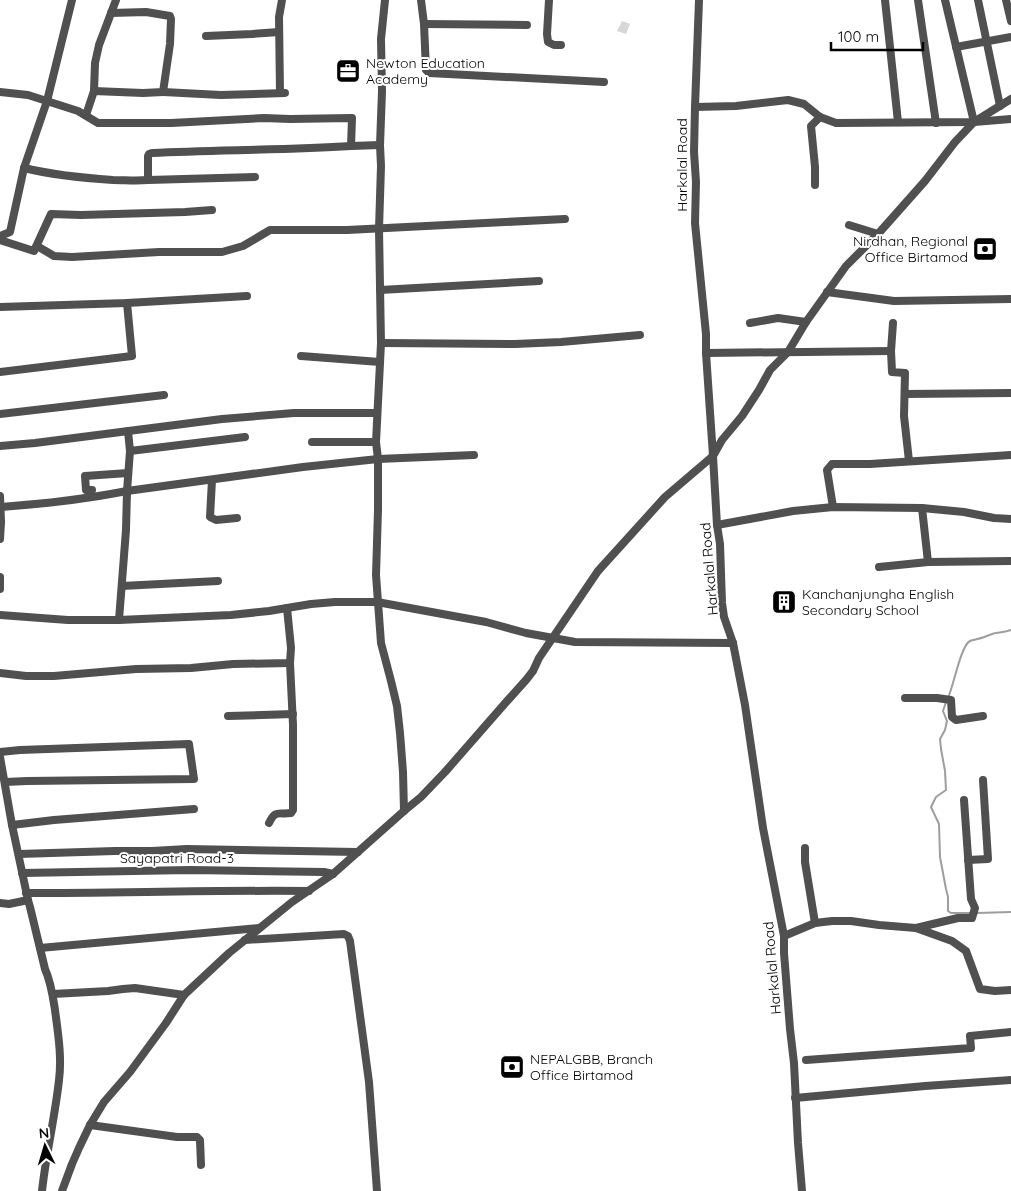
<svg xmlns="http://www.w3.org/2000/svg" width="1011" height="1191" viewBox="0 0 1011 1191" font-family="Quicksand,sans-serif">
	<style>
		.green { fill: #d7d7d7 }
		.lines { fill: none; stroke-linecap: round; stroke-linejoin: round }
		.stream { stroke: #9e9e9e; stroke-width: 2 }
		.minor { stroke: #505050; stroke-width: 8 }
		.labels { text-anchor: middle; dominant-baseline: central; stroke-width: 4; stroke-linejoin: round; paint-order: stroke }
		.poi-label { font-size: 14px; fill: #000; stroke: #fff; text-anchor: start }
		.street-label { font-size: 14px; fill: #000; stroke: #fff }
	</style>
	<rect width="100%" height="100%" fill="#fff"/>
	<path class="green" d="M622,21L630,24L626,34L617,31Z"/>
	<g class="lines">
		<g class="stream">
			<path d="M948,698C953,688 961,645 970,641C972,640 975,640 977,639C984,638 990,634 996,633C1001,632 1006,632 1011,630"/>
			<path d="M946,702L943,711L947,721L945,730L940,739L941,749L945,771L946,790L936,797L931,807L939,824L940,857L946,889L948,897V911L951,913H970"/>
			<path d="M977,913L1011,912"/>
		</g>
		<g class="minor">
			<path d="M385,0L381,39L382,91L380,145L381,166L379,229L381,343L376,442L378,459V510L376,575L381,643L391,681L397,706L400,733L403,772L404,811"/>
			<path d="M421,0L424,24L426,70L429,73L604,82"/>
			<path d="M549,0L547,34L548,42L554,45H561"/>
			<path d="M699,0L695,107L694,152L696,182L695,223L706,334V353L713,456L717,525L720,544L722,603L724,617L733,643L745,705L763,828L784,936V953L790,1029L794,1063L798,1143L802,1191"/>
			<path d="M885,0L898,122"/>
			<path d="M918,0L936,123"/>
			<path d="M945,0L974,122"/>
			<path d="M978,0L1000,106"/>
			<path d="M1006,0L1011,21"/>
			<path d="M424,24L527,25"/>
			<path d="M206,36L252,34L279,32"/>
			<path d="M956,47L1011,37"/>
			<path d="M94,91L95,63L99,45L116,0"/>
			<path d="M0,92L28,95L78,111L98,123H171L264,118L290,119L352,118L351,146L380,145"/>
			<path d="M163,92L221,95L285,93"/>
			<path d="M280,93L279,17L282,0"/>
			<path d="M695,107L736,106L788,100L804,104L820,117L836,123L974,122L1011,119"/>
			<path d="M86,115L94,91L143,93L163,92L170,44L171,19L170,16L146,12L111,13"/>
			<path d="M24,168C53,175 83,178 113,180C125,180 136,181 148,180"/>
			<path d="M255,177L148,180V156L149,154L152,153C218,150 285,150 351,146"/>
			<path d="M815,185V167L811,126L820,117"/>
			<path d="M849,225L878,234"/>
			<path d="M0,236L10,232L24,168L47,101L72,0"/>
			<path d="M0,240L34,251L51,214L81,215L185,212L212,210"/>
			<path d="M37,246L54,256L72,257L159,252H222L243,246L270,230H347L565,219"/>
			<path d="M380,290L539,281"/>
			<path d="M827,292L894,301L1011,299"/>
			<path d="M0,307L127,303L247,296"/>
			<path d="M750,323L778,318L806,322"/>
			<path d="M893,323L891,351L892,372L905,373L904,416L909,461"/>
			<path d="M381,343L515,344L561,342L640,335"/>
			<path d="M706,353L891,351"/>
			<path d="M301,356L380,362"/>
			<path d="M0,372L132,356L127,303"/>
			<path d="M905,394L1011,393"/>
			<path d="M0,414L164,395"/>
			<path d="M128,431L130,451L245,437"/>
			<path d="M312,442H376"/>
			<path d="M0,446L35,443L222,419L294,413H377"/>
			<path d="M212,480L210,517L216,520L237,518"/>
			<path d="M92,490H86L85,476L128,473"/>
			<path d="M0,496L1,522"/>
			<path d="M1,507C43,504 86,499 127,491L303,467L378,459L474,455"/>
			<path d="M833,507L827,470L832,464H870L1011,455"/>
			<path d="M922,508L928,562"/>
			<path d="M0,522H1L0,539"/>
			<path d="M717,525L793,511L833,507L922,508L964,512L994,518L1011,519"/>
			<path d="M879,567L928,562L1011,561"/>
			<path d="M0,577V589"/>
			<path d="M122,586L218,581"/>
			<path d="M0,615L68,620H119L231,615L269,611L311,604L335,602H377L486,622L526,633L575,642L733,643"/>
			<path d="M119,620L126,530L127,491L130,451"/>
			<path d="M0,673L26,676H54L136,669L191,668L233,664L290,663L291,648L287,608"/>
			<path d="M905,698H937L951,700L952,717L956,720L983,716"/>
			<path d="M228,716L293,714"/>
			<path d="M0,752L20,750L189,744L194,779L27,781L5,782"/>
			<path d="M0,757L12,825L28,900L9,904L0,903"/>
			<path d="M269,823C276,809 278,815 291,813L293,810V725L290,663"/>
			<path d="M12,825L54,820L194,809"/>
			<path d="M805,848V862L815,923"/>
			<path d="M19,854L115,851H152L187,849L358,852"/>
			<path d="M968,860L988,859L983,780"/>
			<path d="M22,873L190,870L324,872L333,874"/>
			<path d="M26,893C120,893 214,890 309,891"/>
			<path d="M28,900L30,907L45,969C51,982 53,997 55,1010C58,1033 62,1057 59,1080C55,1117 46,1154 42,1191"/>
			<path d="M916,928L958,918H972L975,908L971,899L964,800"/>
			<path d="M784,936L815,923L832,921H851L879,925L916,928L952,941L966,951L980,989L995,991L1011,990"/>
			<path d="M245,940L344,934L348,936L350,941L369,1082L377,1191"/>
			<path d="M40,948L259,928"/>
			<path d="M53,994L108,991L123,989L135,988L184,995"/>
			<path d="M806,1060L971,1048L970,1036L1011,1032"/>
			<path d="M795,1098L925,1086L1011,1080"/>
			<path d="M90,1125L177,1137H197L200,1140L201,1165"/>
			<path d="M62,1191L72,1164L79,1148L90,1125L104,1102L130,1072L166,1023L184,995L229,953L292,902L333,874L404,811L421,797L445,772L508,700L526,680L533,671L539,658L598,571L665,497L713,456L722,440L742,416L759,390L770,370L788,352L806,322L846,266L878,234L925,181L955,142L974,122L1011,99"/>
		</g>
	</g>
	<defs>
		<symbol id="office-square" viewBox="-11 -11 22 22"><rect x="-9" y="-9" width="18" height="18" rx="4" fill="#000" stroke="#fff"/><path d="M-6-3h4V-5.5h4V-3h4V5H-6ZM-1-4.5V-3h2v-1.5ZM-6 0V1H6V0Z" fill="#fff"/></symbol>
		<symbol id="bank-square" viewBox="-11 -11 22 22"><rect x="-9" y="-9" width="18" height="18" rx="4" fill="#000" stroke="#fff"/><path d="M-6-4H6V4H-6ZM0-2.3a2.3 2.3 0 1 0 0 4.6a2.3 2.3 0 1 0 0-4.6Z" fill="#fff"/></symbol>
		<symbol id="building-square" viewBox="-11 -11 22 22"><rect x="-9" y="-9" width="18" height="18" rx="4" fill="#000" stroke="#fff"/><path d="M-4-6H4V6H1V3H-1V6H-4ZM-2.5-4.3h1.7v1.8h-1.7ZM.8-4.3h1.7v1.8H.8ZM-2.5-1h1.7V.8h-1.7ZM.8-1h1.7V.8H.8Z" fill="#fff"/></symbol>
	</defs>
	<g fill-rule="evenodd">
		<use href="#office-square" x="334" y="57" width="28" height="28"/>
		<use href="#bank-square" x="971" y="235" width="28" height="28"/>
		<use href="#building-square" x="770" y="588" width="28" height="28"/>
		<use href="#bank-square" x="498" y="1053" width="28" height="28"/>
	</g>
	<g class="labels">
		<g class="poi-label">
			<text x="366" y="63">Newton Education<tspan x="366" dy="16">Academy</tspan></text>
			<text x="968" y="241" text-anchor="end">Nirdhan, Regional<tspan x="968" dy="16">Office Birtamod</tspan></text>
			<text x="802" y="594">Kanchanjungha English<tspan x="802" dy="16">Secondary School</tspan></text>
			<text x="530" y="1059">NEPALGBB, Branch<tspan x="530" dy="16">Office Birtamod</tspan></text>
		</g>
		<g class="street-label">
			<text transform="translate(682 165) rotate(-90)">Harkalal Road</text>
			<text transform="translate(709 569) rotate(-95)">Harkalal Road</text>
			<text x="177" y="858">Sayapatri Road-3</text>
			<text transform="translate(772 968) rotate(-95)">Harkalal Road</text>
		</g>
	</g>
	<g transform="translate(45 1146) rotate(355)" stroke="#ffffff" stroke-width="4" paint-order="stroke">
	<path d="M0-4L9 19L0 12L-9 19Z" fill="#000000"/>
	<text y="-8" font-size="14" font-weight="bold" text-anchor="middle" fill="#000000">N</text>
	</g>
	<path d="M831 42v8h92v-8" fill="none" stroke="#000000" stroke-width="2.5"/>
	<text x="838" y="42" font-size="15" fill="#000000" stroke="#ffffff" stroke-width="4" paint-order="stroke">100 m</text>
</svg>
